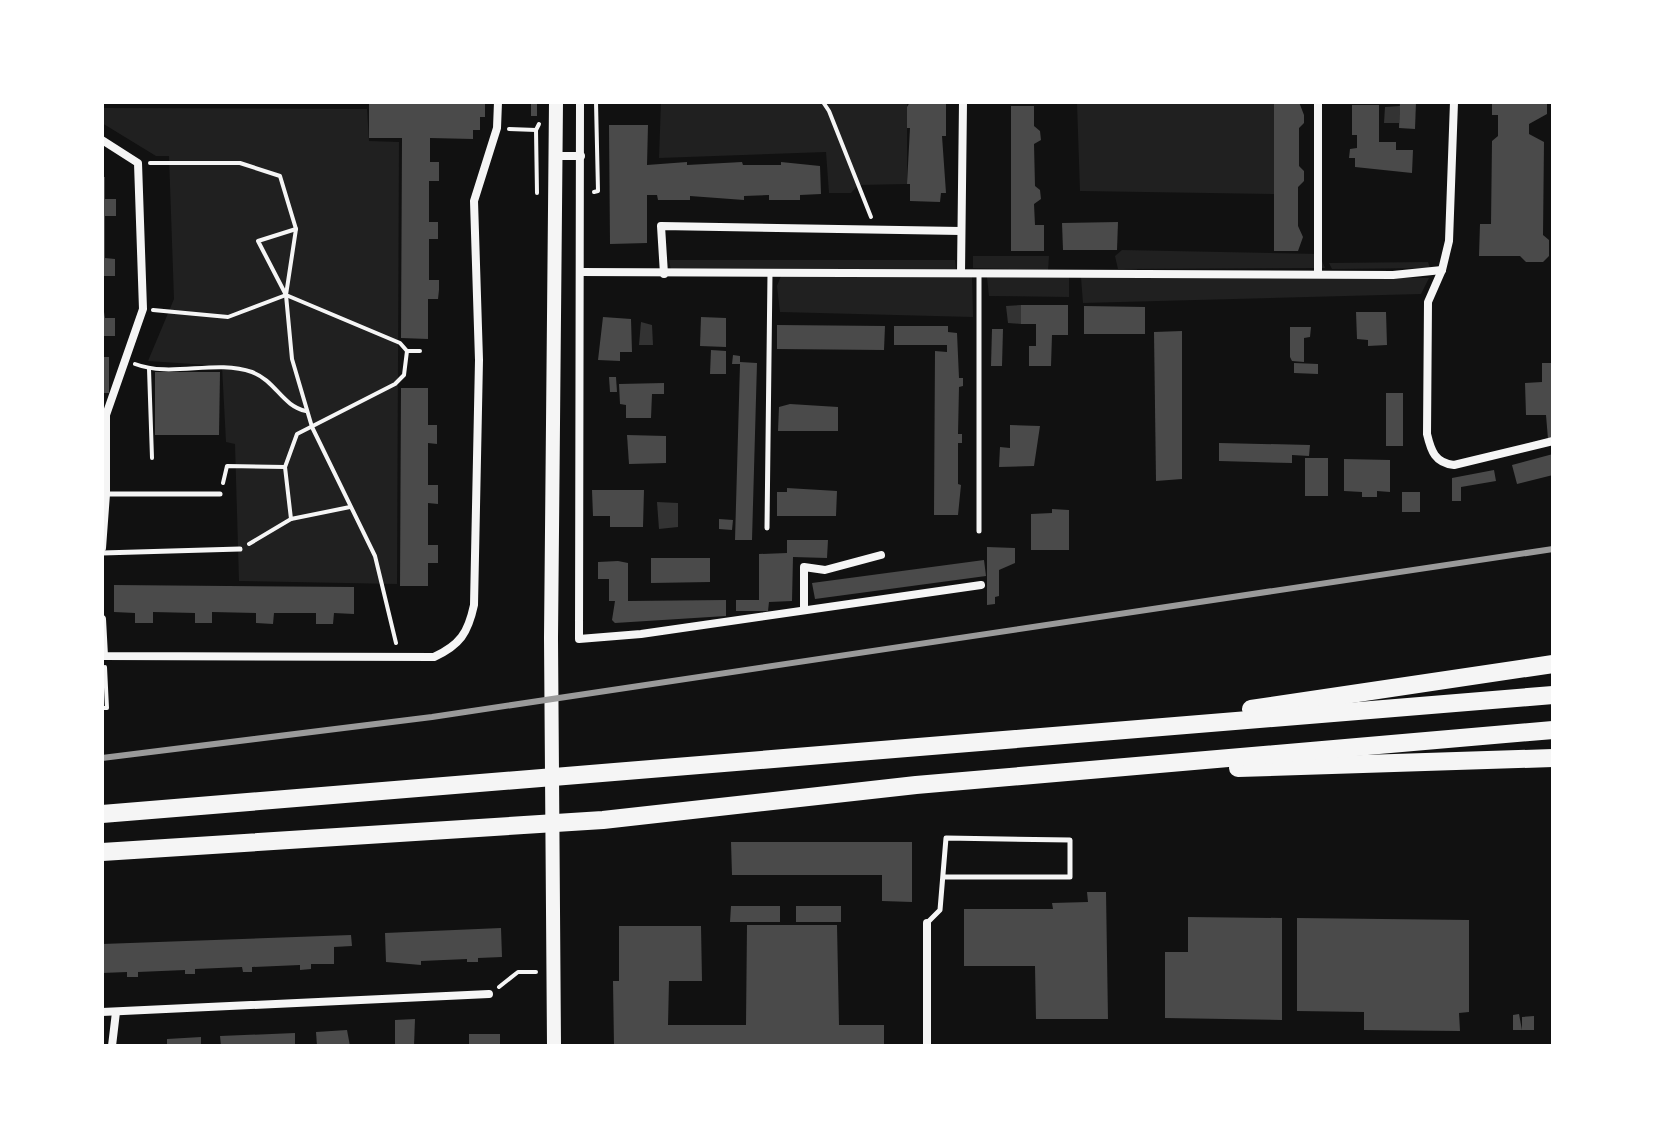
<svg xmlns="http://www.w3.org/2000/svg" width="1655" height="1148" viewBox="0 0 1655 1148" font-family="Helvetica,sans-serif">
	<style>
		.green { fill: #202020 }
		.water { fill: #333 }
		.building { fill: #4a4a4a }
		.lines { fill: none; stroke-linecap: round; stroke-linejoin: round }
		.path { stroke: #f5f5f5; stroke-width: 4 }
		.service { stroke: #f5f5f5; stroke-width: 5 }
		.minor { stroke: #f5f5f5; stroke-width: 8 }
		.tertiary { stroke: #f5f5f5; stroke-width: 14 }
		.trunk { stroke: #f5f5f5; stroke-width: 18 }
		.rail { stroke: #9a9a9a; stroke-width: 6 }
	</style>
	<rect width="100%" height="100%" fill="#111"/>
	<g class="green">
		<path d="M661,102H907V184L858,185L851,193H829L826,152L659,158Z"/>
		<path d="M1077,102H1274V194L1080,191Z"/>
		<path d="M102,108L367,109L369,141L399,142L397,584L239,581L235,444L226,442L222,366L148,361L174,299L169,156H156L102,123Z"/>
		<path d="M1122,250L1319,254L1325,268L1118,269L1115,256Z"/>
		<path d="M973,256H1049L1048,270L973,268Z"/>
		<path d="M669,260H955L956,270H671Z"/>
		<path d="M1428,262L1430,268L1332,269L1329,263Z"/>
		<path d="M781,276L972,277L973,317L780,312L777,286Z"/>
		<path d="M987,277H1069V297L989,296Z"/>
		<path d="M1081,277L1429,278L1421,294L1083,303Z"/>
	</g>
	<g class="water">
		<path d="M1400,106L1399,123H1384L1385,107Z"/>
		<path d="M1021,305V324L1008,323L1006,306Z"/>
		<path d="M641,322L652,325L653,345H639Z"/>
		<path d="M657,502L678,503V527L659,529Z"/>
	</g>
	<g class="building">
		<path d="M369,102H485V117H480V130H473V139L430,138V162H439V181H429V222H438V239H429V280H439V290L438,299H428V339L401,338L402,138H369Z"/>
		<path d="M910,102L946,104V136H942L946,193H941L940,202L910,201V184H907L910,128H907V107Z"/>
		<path d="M1274,102H1299L1304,115V123L1299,128V166L1304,171V181L1298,187V226L1303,237L1298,251H1274Z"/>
		<path d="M1400,102H1416L1415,129L1399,128Z"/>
		<path d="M1492,102H1547V114L1529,124V134L1544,142L1543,235L1549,240V256L1543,262H1526L1520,256H1479L1480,224H1491L1492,141L1498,136V115H1492Z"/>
		<rect x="531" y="104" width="6" height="12"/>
		<path d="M1352,105H1379V142H1396V150H1413L1412,173L1355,167V158H1349L1350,149L1357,148V135H1352Z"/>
		<path d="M1011,106H1034V126L1040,131L1041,140L1034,144L1035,186L1040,190L1041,199L1034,204L1035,225H1044V251H1011Z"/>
		<path d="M609,125H648L647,165L687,162V165L742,162L743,165H781V162L820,166L821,194L800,195V200H769V195L744,196V200L690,196V200H658L657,195H647V243L610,244Z"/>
		<path d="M102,177H105V199H116V216H105V258L115,259V276H102Z"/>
		<path d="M1118,222L1117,250H1063L1062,223Z"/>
		<path d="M102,299L105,318H115V336H102Z"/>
		<path d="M1021,305H1068V335H1052L1051,366H1029V346H1036V324H1021Z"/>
		<path d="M1084,306L1145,307V334H1084Z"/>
		<path d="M1356,312H1386L1387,345L1368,346V340L1357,339Z"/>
		<path d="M603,317L631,319L632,352H620V361L598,360Z"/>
		<path d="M701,317L726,318V347L700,346Z"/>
		<path d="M777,325L885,326L884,350L777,349Z"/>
		<path d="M894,326H948V332L957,333L959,378H963V386L959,387L958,434H962V443H958V484L961,485L958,515H934L935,351L947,352V345H894Z"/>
		<path d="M1290,327H1311L1310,337L1304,338V362L1292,361L1290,357Z"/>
		<path d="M992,329H1003L1002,366H991Z"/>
		<path d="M1182,331V479L1156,481L1154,332Z"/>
		<path d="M711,350L726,351V374H710Z"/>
		<path d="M733,355L740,356V362L757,363L752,540H735L740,364H732Z"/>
		<rect x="102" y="357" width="7" height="36"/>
		<path d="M1294,363L1318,364V374L1294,373Z"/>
		<path d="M1542,363H1553V438L1548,439L1546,415H1526L1525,383L1542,382Z"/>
		<path d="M155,372H220L219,435H155Z"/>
		<path d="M609,377H616L617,392H610Z"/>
		<path d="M664,383V394H652L651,418H626V405L620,404L619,384Z"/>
		<path d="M401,388H428V425H437V444L428,443V485H438V504L428,503V545H438V563H428V586H400Z"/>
		<rect x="1386" y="393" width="17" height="53"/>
		<path d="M790,404L838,407V431H778L779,407Z"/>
		<path d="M1010,425L1040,426L1034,466L999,467L1000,447L1010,448Z"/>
		<path d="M627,435L666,436V463L629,464Z"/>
		<path d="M1219,443L1310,445L1309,456L1292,455V463L1219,461Z"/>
		<path d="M1553,454V475L1517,484L1512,465Z"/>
		<rect x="1305" y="458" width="23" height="38"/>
		<path d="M1344,459L1390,460V492L1377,491V497H1362V492L1344,491Z"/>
		<path d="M1494,470L1496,481L1461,487V501H1452V478Z"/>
		<path d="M787,488L837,491L836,516H777V492H787Z"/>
		<path d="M592,490H644L643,527H610V516H593Z"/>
		<rect x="1402" y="492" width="18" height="20"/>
		<path d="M1052,509L1069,510V550H1031V514L1052,513Z"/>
		<path d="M719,519L733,520L732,530L719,529Z"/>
		<path d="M787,540H828L827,558L793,557L792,601L769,602L768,611H736V600H759V554L787,553Z"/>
		<path d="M987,547L1015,548V563L999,570V596L995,597V604L987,605Z"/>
		<path d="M651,558H710V582L651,583Z"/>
		<path d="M984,560L986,576L815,599L812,583Z"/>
		<path d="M618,561L628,563V601L726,600V616L615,623L612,620L615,601H609V579H598V562Z"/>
		<path d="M114,585L354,587V614L334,613L333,624H316V613H274L273,624L256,623V613L212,612V623H195V613L153,612V623H135V613L114,612Z"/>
		<path d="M731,842H912V902L882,901V875H732Z"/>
		<path d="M1087,892H1106L1108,1019H1036L1035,966H964V909H1053L1052,903L1088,902Z"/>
		<path d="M731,906H780V922H730Z"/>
		<rect x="796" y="906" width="45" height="16"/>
		<path d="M1188,917L1282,918V1020L1165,1018V952H1188Z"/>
		<path d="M1297,918L1469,920V1012L1459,1013L1460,1031L1364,1030V1012L1297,1011Z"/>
		<path d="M747,925H837L839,1025H884V1046H614L613,981H619V926H701L702,981H669L668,1025H746Z"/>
		<path d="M501,928L502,957L478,958V962H467V959L421,961V965L386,962L385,933Z"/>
		<path d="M351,935L352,946L334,947V964H311V969L300,970V965L252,967V972H243L242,967L195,969V974H185V970L138,972V977H127V972L102,973V944Z"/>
		<path d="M1519,1014L1522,1030V1017L1534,1016V1030H1513V1015Z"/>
		<path d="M415,1019L414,1046H395V1020Z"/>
		<path d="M347,1030L350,1046H317L316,1032Z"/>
		<path d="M295,1033V1046H221L220,1036Z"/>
		<rect x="469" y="1034" width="31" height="12"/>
		<path d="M201,1037V1046H167V1039Z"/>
	</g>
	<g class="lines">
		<g class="path">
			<path d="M823,102L829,111L871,217"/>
			<path d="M509,129L536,130"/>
			<path d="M150,163H240L280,176L296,229L286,295L400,343L407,351H420"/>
			<path d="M594,192L598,191L596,102"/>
			<path d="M537,193L536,130L539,124"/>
			<path d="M296,229L258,241L286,295L292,359L312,427L375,556L396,643"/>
			<path d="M153,310L228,317L286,295"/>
			<path d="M135,364C172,378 215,359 252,372C276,381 282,406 306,411"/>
			<path d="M149,369L152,458"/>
			<path d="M223,483L227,466L285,467"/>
			<path d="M291,519L285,467L297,434L395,384L404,375L407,351"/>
			<path d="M249,544L291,519L350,507"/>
			<path d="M102,708H107L105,667"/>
			<path d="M499,987L518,972H536"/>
		</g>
		<g class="service">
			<path d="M979,273V531"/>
			<path d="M106,494H220"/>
			<path d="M767,528L770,273"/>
			<path d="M102,553L240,549"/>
			<path d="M927,923L940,910L946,838L1070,840V877H944"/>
		</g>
		<g class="minor">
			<path d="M580,102L579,639L641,634L981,585"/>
			<path d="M1318,102V274"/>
			<path d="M1454,102L1449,241L1442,270L1428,302L1427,434C1431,451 1435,463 1454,465L1553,441"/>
			<path d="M102,140L138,163L143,309L106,415V494L102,548"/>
			<path d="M556,156H581"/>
			<path d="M580,272L1393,275L1442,270"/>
			<path d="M961,273L963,102"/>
			<path d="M664,274L661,226L961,231"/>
			<path d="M804,609V567L825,570L881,555"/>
			<path d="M102,619L104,656L434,657C460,645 468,633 474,605L479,360L474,201L497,128L498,102"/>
			<path d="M102,1012L489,994"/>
			<path d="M112,1046L116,1012"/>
			<path d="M927,1046V923"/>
		</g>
		<path class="tertiary" d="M554,1046L551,638L556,102"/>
		<g class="trunk">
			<path d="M1251,709L1553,664"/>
			<path d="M1238,768L1553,758"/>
			<path d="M102,814L1553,695"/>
			<path d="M102,852L603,820L916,785L1553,730"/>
		</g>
		<path class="rail" d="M102,758L432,717L1553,549"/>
	</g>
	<rect width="1655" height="1148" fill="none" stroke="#ffffff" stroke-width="208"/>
</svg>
